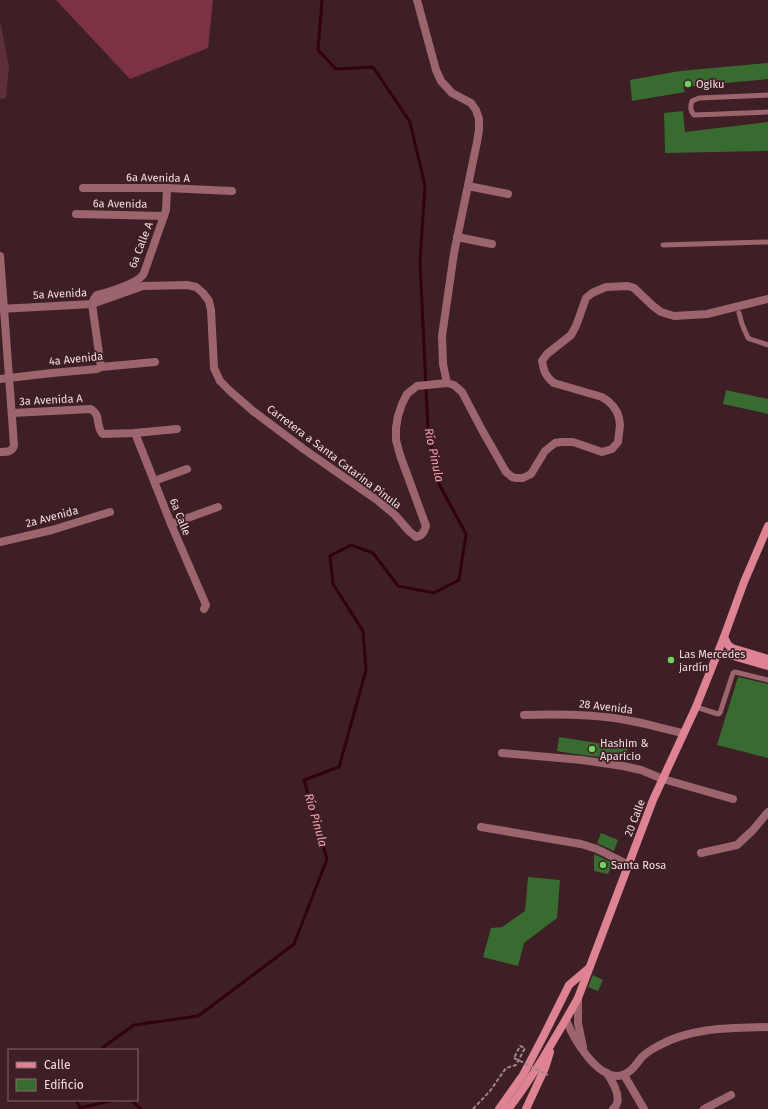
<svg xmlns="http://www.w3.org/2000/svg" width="768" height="1109" viewBox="0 0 768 1109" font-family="'Fira Sans',sans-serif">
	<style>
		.green { fill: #5d2f38 }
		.forest { fill: #7d3243 }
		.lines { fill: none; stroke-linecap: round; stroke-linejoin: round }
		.stream { stroke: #32000e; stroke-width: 3 }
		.building { fill: #386b30 }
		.path { stroke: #9e858a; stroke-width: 2; stroke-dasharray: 4 2; stroke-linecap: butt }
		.service { stroke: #9c646d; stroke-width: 5 }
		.minor { stroke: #9c646d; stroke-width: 8 }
		.tertiary { stroke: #9c646d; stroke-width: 8 }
		.secondary { stroke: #de8394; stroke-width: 8 }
		.path-bridge { stroke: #9e858a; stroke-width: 2; stroke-dasharray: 4 2; stroke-linecap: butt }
		.poi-dot { fill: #6ed360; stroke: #3d1f25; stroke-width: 1.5 }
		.labels { text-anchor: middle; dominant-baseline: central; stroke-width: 3.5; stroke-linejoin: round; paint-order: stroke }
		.poi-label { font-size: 11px; fill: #f3dee1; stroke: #3d1f25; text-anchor: start }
		.street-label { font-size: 11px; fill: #f3dee1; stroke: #3d1f25 }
		.water-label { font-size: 12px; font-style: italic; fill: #faa0b0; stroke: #3d1f25 }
	</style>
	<rect width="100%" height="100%" fill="#3d1f25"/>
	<path class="green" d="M0,20L9,68L6,98L0,99Z"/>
	<path class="forest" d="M56,0H213L208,48L130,79Z"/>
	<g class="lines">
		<g class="stream">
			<path d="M99,1050L134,1025L198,1016L294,944L327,859L304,780L339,767L366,670L363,631L333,584L330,556L351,545L373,553L398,586L434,593L459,580L466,534L439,484L428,429L420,261L425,186L410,122L373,67L336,69L318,50L322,0"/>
			<path d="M76,1100L80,1108L114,1100"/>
			<path d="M131,1100L141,1109"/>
		</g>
	</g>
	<g class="building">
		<path d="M768,63V79L683,87L685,92L632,101L630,80L680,71Z"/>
		<path d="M683,111L685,132L768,122V151L665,153L664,113Z"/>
		<path d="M726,390L768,399V414L723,404Z"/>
		<path d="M738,677L768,684V758L717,745Z"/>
		<path d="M559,737L603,744L628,747L626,755L614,759L568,753L557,751Z"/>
		<path d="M601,833L618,840L614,851L597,843Z"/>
		<path d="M594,854L613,863L608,874L594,871Z"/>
		<path d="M528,877L560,880L557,918L524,943L518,966L483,957L491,928L502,927L525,911Z"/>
		<path d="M593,975L603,980L598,991L588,987Z"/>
	</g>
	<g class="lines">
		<path class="path" d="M473,1109L490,1091L506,1068L516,1065L525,1048L520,1046L514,1058"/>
		<g class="service">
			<path d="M768,95L699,98L692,101C690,107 690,110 694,115L768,112"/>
			<path d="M663,245L768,242"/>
			<path d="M739,313L742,324L748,338L750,339L768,345"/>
			<path d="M696,707L718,714L720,713L733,673L735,672L768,680"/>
		</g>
		<g class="minor">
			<path d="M417,0L436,70L441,81L452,93L471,103L476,110L479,119V130L477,142L454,253L442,336L443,364L447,383"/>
			<path d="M468,186L508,194"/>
			<path d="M83,188H167L232,191"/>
			<path d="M76,214L164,216"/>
			<path d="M457,237L492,244"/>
			<path d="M101,367L92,304L94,299L97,295C107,293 133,284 140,278C141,277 143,275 144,273L166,210L167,188"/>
			<path d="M0,379L52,373L97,369L101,367L155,362"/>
			<path d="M12,413L91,409C102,416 95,427 103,434L135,433L177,429"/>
			<path d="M135,433L171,524L206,605L204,609"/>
			<path d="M0,452C7,452 13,452 14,445L4,309"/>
			<path d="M154,481L187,469"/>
			<path d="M171,524L218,507"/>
			<path d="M0,542L52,530L110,512"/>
			<path d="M524,715C558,714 592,714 626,720C645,723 664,729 683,733"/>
			<path d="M502,753L582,760L623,766L641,770L663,779L733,799"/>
			<path d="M481,827L581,844L597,849L629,865"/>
			<path d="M701,853L737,845L753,830L768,812"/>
			<path d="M578,998V1023L583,1047"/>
			<path d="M566,1020C574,1039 595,1076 618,1076C629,1075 635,1066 641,1058C646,1053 652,1049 658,1046C691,1027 731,1028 768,1027"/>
			<path d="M607,1073C613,1082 624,1100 613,1109"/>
			<path d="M624,1075L644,1109"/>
			<path d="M704,1109L731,1095"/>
		</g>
		<g class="tertiary">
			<path d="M0,256L4,309"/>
			<path d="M0,309L92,304L143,286L187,285L196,287L203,293L209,301L211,310L214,368L220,381L230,391L253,411L305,450L377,500L395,515L409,531L416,537C423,535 424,532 426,526L400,455L396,440V428L398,416L402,404L407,394L417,386L447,383L454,385L462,392L482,430L506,472L512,477L516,478H523L531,474L545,451L555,443L561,442H573L602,452L612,449L618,442L620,425L619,418L617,412L613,406L608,401L602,397L554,383C545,376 544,371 542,361L547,354L571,335L576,326L586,298L592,293L606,287L628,286L634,288L653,306L661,312L674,316L707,314L768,299"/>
		</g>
		<g class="secondary">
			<path d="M724,637L728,645L732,648L768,659"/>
			<path d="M716,656L726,654L768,666"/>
			<path d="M499,1109L523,1075L544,1035L569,985L589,968"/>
			<path d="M508,1109C520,1095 530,1078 540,1063C553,1041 566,1020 578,998L653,800L696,707L724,637L744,582L768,526"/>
			<path d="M526,1109L545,1068L550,1052"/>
		</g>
		<path class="path-bridge" d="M514,1058L548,1075"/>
	</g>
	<g class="poi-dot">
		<circle cx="688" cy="84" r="4"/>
		<circle cx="671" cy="660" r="4"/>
		<circle cx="592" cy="749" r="4"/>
		<circle cx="603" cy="865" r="4"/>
	</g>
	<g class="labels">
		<g class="poi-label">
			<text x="696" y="84">Ogiku</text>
			<text x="679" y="654">Las Mercedes<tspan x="679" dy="13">jardín</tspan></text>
			<text x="600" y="743">Hashim &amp;<tspan x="600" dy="13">Aparicio</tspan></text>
			<text x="611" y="865">Santa Rosa</text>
		</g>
		<g class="street-label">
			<text transform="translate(158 178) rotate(1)">6a Avenida A</text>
			<text transform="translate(120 204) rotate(1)">6a Avenida</text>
			<text transform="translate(141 245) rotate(-69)">6a Calle A</text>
			<text transform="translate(60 294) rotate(-3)">5a Avenida</text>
			<text transform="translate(76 359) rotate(-6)">4a Avenida</text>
			<text transform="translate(51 400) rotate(-3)">3a Avenida A</text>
			<text transform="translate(334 457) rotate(37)">Carretera a Santa Catarina Pinula</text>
			<text transform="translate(52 517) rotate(-15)">2a Avenida</text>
			<text transform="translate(180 517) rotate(68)">6a Calle</text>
			<text transform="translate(606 707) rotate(7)">28 Avenida</text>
			<text transform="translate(635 818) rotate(-69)">20 Calle</text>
		</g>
		<g class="water-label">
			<text transform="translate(434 455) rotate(78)">Río Pinula</text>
			<text transform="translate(316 820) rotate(74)">Río Pinula</text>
		</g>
	</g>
	<rect x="8" y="1049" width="130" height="52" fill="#3d1f25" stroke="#866b70"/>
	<rect x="16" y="1062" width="20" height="6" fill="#de8394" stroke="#866b70"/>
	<text x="44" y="1069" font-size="12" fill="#f3dee1">Calle</text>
	<rect x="16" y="1079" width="20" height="12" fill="#386b30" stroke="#866b70"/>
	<text x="44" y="1089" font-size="12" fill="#f3dee1">Edificio</text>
</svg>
